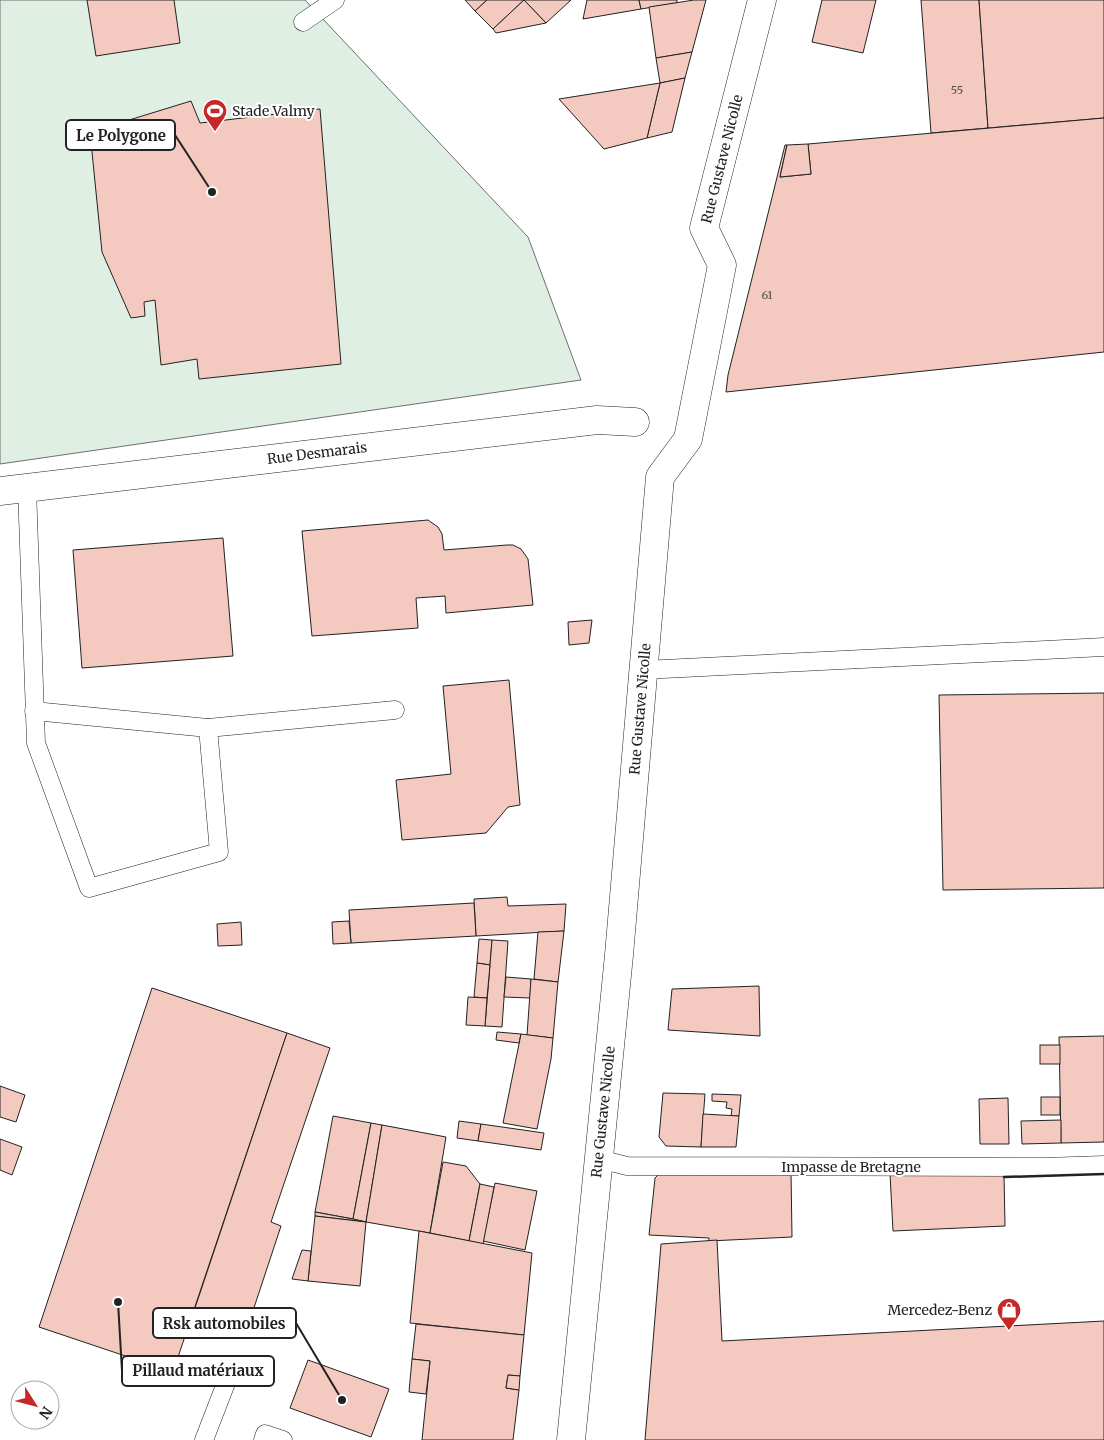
<svg xmlns="http://www.w3.org/2000/svg" width="1104" height="1440" viewBox="0 0 1104 1440" font-family="Merriweather,serif">
	<style>
		.green { fill: #e0efe3; stroke: #6f6f6f }
		.building { fill: #f3c9c0; stroke: #222 }
		.lines { fill: none; stroke-linecap: round; stroke-linejoin: round }
		.lane-casing { stroke: #222; stroke-width: 19 }
		.street-casing { stroke: #222; stroke-width: 29 }
		.secondary-casing { stroke: #222; stroke-width: 29 }
		.lane { stroke: #fff; stroke-width: 18 }
		.street { stroke: #fff; stroke-width: 28 }
		.secondary { stroke: #fff; stroke-width: 28 }
		.wall { stroke: #222; stroke-width: 2.5 }
		.labels { text-anchor: middle; dominant-baseline: central; stroke-width: 4; stroke-linejoin: round; paint-order: stroke }
		.number-label { font-size: 11px; fill: #564c4a }
		.poi-label { font-size: 14px; fill: #222; stroke: #fff; text-anchor: start }
		.street-label { font-size: 14px; fill: #222; stroke: #fff }
		.leader { fill: none; stroke: #222; stroke-width: 2 }
		.callout-dot { fill: #222; stroke: #fff; stroke-width: 2 }
		.callout { fill: #fff; stroke: #222; stroke-width: 2 }
		.callout-label { font-size: 15px; text-anchor: middle; font-weight: bold; fill: #222 }
	</style>
	<rect width="100%" height="100%" fill="#fff"/>
	<path class="green" d="M0,0H305L528,237L581,380L0,464Z"/>
	<g class="building">
		<path d="M87,0H174L180,43L96,56Z"/>
		<path d="M465,0H487L475,11Z"/>
		<path d="M487,0H524L493,29L475,11Z"/>
		<path d="M524,0H571L546,23Z"/>
		<path d="M524,0L546,23L496,33L493,29Z"/>
		<path d="M587,0H639L641,9L583,19Z"/>
		<path d="M639,0H677V3L641,9Z"/>
		<path d="M694,0H706L692,52L656,58L649,7Z"/>
		<path d="M822,0H876L863,53L812,42Z"/>
		<path d="M921,0H979L988,128L931,133Z"/>
		<path d="M979,0H1104V118L988,128Z"/>
		<path d="M692,52L685,78L660,83L656,58Z"/>
		<path d="M685,78L672,132L647,138L660,83Z"/>
		<path d="M660,83L647,138L604,149L559,99Z"/>
		<path d="M191,101L200,123L320,109L341,364L199,379L197,359L161,365L155,300L144,302L145,316L131,318L102,252L90,132Z"/>
		<path d="M1104,118V352L726,392L728,375L785,145H787L780,177L811,174L808,144Z"/>
		<path d="M808,144L811,174L780,177L787,145Z"/>
		<path d="M428,520L438,527L442,534L444,550L507,545H513L521,549L528,559L533,605L446,613L445,596L416,598L418,628L312,636L302,531Z"/>
		<path d="M223,538L233,656L82,668L73,550Z"/>
		<path d="M592,620L589,643L569,645L568,622Z"/>
		<path d="M509,680L520,805L508,807L486,833L402,840L396,780L451,774L443,686Z"/>
		<path d="M1104,693V888L943,890L939,695Z"/>
		<path d="M507,897L508,906L566,904L564,931L476,936L474,899Z"/>
		<path d="M474,903L476,936L351,943L349,910Z"/>
		<path d="M349,921L351,943L333,944L332,922Z"/>
		<path d="M241,922L242,945L218,946L217,924Z"/>
		<path d="M564,931L558,982L534,979L538,932Z"/>
		<path d="M479,939L492,940L490,965L477,963Z"/>
		<path d="M492,940L508,941L502,1027L485,1026Z"/>
		<path d="M477,963L490,965L487,998L474,997Z"/>
		<path d="M506,977L531,979L530,998L504,997Z"/>
		<path d="M531,979L558,982L553,1038L527,1035Z"/>
		<path d="M759,986L760,1036L668,1030L672,989Z"/>
		<path d="M152,988L287,1033L173,1372L39,1327Z"/>
		<path d="M468,997L487,998L485,1026L466,1025Z"/>
		<path d="M497,1032L521,1034L519,1043L496,1040Z"/>
		<path d="M287,1033L330,1048L271,1222L281,1226L244,1338L191,1320Z"/>
		<path d="M521,1034L553,1038L551,1059L537,1129L503,1123Z"/>
		<path d="M1104,1036V1142L1061,1143L1059,1037Z"/>
		<rect x="1040" y="1045" width="20" height="19"/>
		<path d="M0,1086L25,1095L16,1122L0,1117Z"/>
		<path d="M663,1093L705,1094L701,1147L666,1146L659,1137Z"/>
		<path d="M712,1094L741,1095L739,1116H731L732,1109L726,1108L727,1102L712,1101Z"/>
		<rect x="1041" y="1097" width="19" height="18"/>
		<path d="M1008,1098L1009,1144H980L979,1099Z"/>
		<path d="M703,1114L739,1116L736,1147H701Z"/>
		<path d="M333,1116L371,1123L353,1219L315,1212Z"/>
		<path d="M1061,1120V1143L1022,1144L1021,1121Z"/>
		<path d="M459,1121L481,1124L478,1141L457,1138Z"/>
		<path d="M371,1123L382,1125L366,1222L353,1219Z"/>
		<path d="M481,1124L544,1133L541,1150L478,1141Z"/>
		<path d="M382,1125L446,1137L430,1233L366,1222Z"/>
		<path d="M0,1139L22,1147L12,1175L0,1170Z"/>
		<path d="M443,1162L466,1166L480,1184L469,1241L430,1233Z"/>
		<path d="M663,1170L791,1172L792,1237L709,1241V1238L649,1235L655,1178Z"/>
		<path d="M890,1174L1004,1175L1005,1226L893,1231Z"/>
		<path d="M495,1183L537,1191L525,1250L483,1241Z"/>
		<path d="M480,1184L494,1187L483,1244L469,1241Z"/>
		<path d="M315,1212L353,1219L366,1222L315,1216Z"/>
		<path d="M315,1216L366,1222L360,1286L308,1281Z"/>
		<path d="M419,1231L532,1253L524,1335L410,1323Z"/>
		<path d="M717,1240L722,1341L1104,1321V1440H645L661,1244Z"/>
		<path d="M302,1250L311,1251L308,1281L292,1279Z"/>
		<path d="M416,1324L524,1335L520,1376L508,1375L506,1388L519,1390L513,1440H422L430,1361L412,1359Z"/>
		<path d="M412,1359L430,1361L426,1394L409,1392Z"/>
		<path d="M308,1360L389,1389L371,1437L290,1408Z"/>
		<path d="M508,1375L520,1376L519,1390L506,1388Z"/>
	</g>
	<g class="lines">
		<defs>
			<g id="lane">
				<path d="M303,22L335,0"/>
				<path d="M27,488L36,743L89,888L219,852L208,728L395,710"/>
				<path d="M643,670L1104,647"/>
				<path d="M34,711L208,728"/>
				<path d="M599,1159L627,1166L1044,1167L1104,1165"/>
				<path d="M204,1440L233,1365"/>
				<path d="M263,1440L265,1434L283,1440"/>
			</g>
			<path id="street" d="M0,491L597,420L635,422"/>
			<path id="secondary" d="M571,1440L619,955L660,477L688,439L722,265L704,228L762,0"/>
		</defs>
		<use href="#lane" class="lane-casing"/>
		<use href="#street" class="street-casing"/>
		<use href="#secondary" class="secondary-casing"/>
		<use href="#lane" class="lane"/>
		<use href="#street" class="street"/>
		<use href="#secondary" class="secondary"/>
		<path class="wall" d="M1004,1177L1104,1174"/>
	</g>
	<defs>
		<symbol id="stadium-pin" viewBox="-11 -11 22 30"><path d="M0 17L-7.5 6A9.5 9.5 0 1 1 7.5 6Z" fill="#c62828" stroke="#fff"/><path d="M0-5a6.5 5 0 1 0 0 10a6.5 5 0 1 0 0-10ZM-3.5-1.8h7v3.6h-7Z" fill="#fff"/></symbol>
		<symbol id="shop-pin" viewBox="-11 -11 22 30"><path d="M0 17L-7.5 6A9.5 9.5 0 1 1 7.5 6Z" fill="#c62828" stroke="#fff"/><path d="M-5-2.5h2.3a2.7 3.5 0 0 1 5.4 0H5L5.5 6h-11ZM-1.5-2.5h3a1.5 2.3 0 0 0-3 0Z" fill="#fff"/></symbol>
	</defs>
	<g fill-rule="evenodd">
		<use href="#stadium-pin" x="201" y="97" width="28" height="38"/>
		<use href="#shop-pin" x="995" y="1296" width="28" height="38"/>
	</g>
	<g class="labels">
		<g class="number-label">
			<text x="957" y="90">55</text>
			<text x="767" y="295">61</text>
		</g>
		<g class="poi-label">
			<text x="232" y="111">Stade Valmy</text>
			<text x="992" y="1310" text-anchor="end">Mercedez-Benz</text>
		</g>
		<g class="street-label">
			<text transform="translate(722 159) rotate(-76)">Rue Gustave Nicolle</text>
			<text transform="translate(317 453) rotate(-7)">Rue Desmarais</text>
			<text transform="translate(640 709) rotate(-85)">Rue Gustave Nicolle</text>
			<text transform="translate(603 1112) rotate(-84)">Rue Gustave Nicolle</text>
			<text x="851" y="1167">Impasse de Bretagne</text>
		</g>
	</g>
	<path class="leader" d="M212 192L175 135M342 1400L296 1323M118 1302L122 1371"/>
	<g class="callout-dot">
		<circle cx="212" cy="192" r="5"/>
		<circle cx="342" cy="1400" r="5"/>
		<circle cx="118" cy="1302" r="5"/>
	</g>
	<g class="callout">
		<rect x="66" y="120" width="109" height="30" rx="5"/>
		<rect x="153" y="1308" width="143" height="30" rx="5"/>
		<rect x="122" y="1356" width="152" height="30" rx="5"/>
	</g>
	<g class="callout-label">
		<text x="121" y="141">Le Polygone</text>
		<text x="224" y="1329">Rsk automobiles</text>
		<text x="198" y="1376">Pillaud matériaux</text>
	</g>
	<g transform="translate(35 1405) rotate(126)"><circle r="24" fill="#ffffff" stroke="#a7a7a7"/>
	<path d="M0-4L9 19L0 12L-9 19Z" fill="#c62828"/>
	<text y="-8" font-size="14" font-weight="bold" text-anchor="middle" fill="#222222">N</text>
	</g>
</svg>
